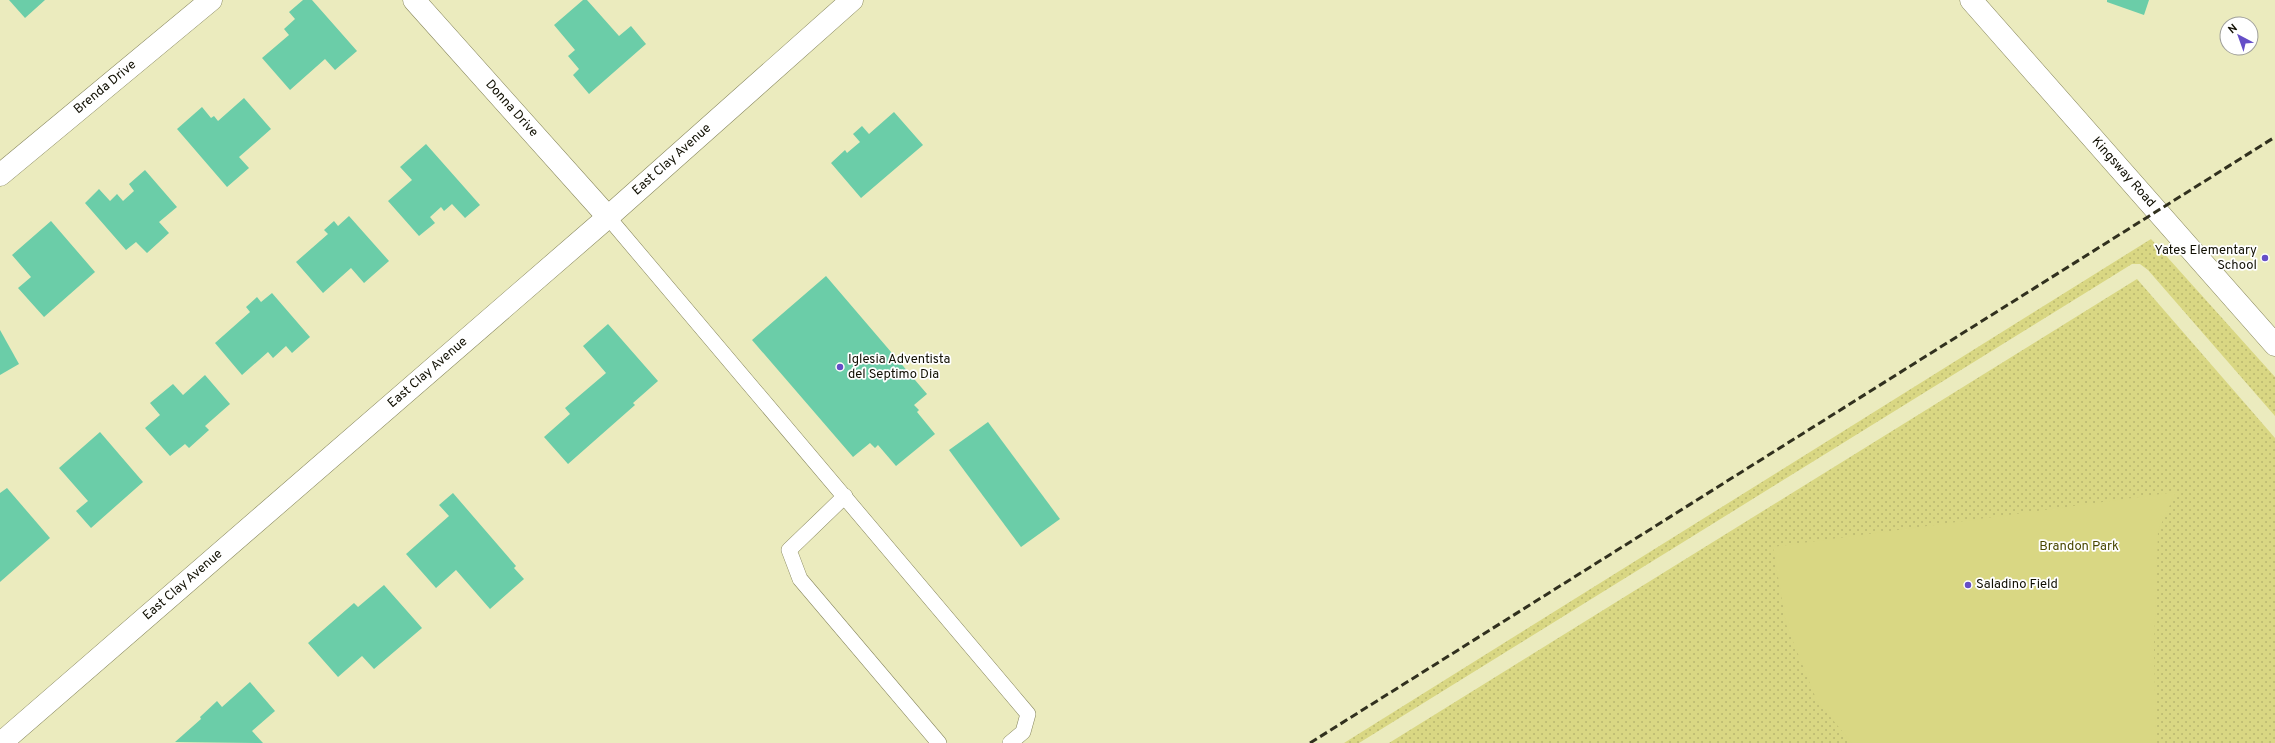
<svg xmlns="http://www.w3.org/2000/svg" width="2275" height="743" viewBox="0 0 2275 743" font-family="Overpass,sans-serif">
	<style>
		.park { fill: url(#park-dots) }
		.pitch { fill: #d9d783 }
		.building { fill: #6bcda8 }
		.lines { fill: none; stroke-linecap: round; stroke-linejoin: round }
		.service-casing { stroke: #87865d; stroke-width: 16 }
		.minor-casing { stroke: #87865d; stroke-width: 23 }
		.tertiary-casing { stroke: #87865d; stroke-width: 23 }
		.service { stroke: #fff; stroke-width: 15 }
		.minor { stroke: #fff; stroke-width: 22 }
		.tertiary { stroke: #fff; stroke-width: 22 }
		.rail { stroke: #31301e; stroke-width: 3; stroke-dasharray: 8 4; stroke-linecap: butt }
		.poi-dot { fill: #654ec7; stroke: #fff; stroke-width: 1.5 }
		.labels { text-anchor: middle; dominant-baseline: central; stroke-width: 3.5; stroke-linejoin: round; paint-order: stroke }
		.street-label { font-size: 13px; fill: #100f02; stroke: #fff }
		.poi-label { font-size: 13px; fill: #100f02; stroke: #fff; text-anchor: start }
		.park-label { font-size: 13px; fill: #494700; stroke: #fff }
	</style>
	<defs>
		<pattern id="park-dots" width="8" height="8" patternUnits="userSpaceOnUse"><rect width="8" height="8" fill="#d9d783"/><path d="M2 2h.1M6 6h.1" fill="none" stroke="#b9b770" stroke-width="1.8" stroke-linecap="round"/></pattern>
	</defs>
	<rect width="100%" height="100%" fill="#ebebbe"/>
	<g class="park">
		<path d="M2151,239L2275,377V416L2148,270L2140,264H2132L1359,743H1344Z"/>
		<path d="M2137,279L2275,438V743H1389Z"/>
	</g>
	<path class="pitch" d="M2176,492L2158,531L2154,646L2156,743H1852L1817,701L1786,624L1773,547Z"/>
	<g class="building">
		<path d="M9,0H45L25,18Z"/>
		<path d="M303,0H312L357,51L335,70L325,59L290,90L262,58L289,35L284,29L295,19L289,12Z"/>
		<path d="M583,0H587L619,36L631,26L646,44L589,94L573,75L579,69L568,56L575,50L554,25Z"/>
		<path d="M2107,0H2149L2144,15L2107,2Z"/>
		<path d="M244,98L271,129L239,157L249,168L227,187L177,129L202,107L211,118L214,116L218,121Z"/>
		<path d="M894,112L923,145L861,198L831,163L845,150L847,153L860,142L853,134L862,126L869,134Z"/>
		<path d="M426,144L480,205L465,218L452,204L444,211L441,207L430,217L435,223L419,236L388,201L412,180L400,167Z"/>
		<path d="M145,170L177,207L159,222L169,233L147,253L136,242L126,250L85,203L99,189L110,201L117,194L123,201L134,191L129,184Z"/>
		<path d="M349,216L389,261L364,283L351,268L323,293L296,262L328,234L324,230L334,221L338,226Z"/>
		<path d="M51,221L95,272L44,317L18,288L31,277L12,255Z"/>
		<path d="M826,276L927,394L914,405L919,410L917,412L935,434L896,466L878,445L875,448L870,443L853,457L752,340Z"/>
		<path d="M272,293L310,337L292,353L286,346L273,358L268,352L242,375L215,343L250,312L246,307L257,297L261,302Z"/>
		<path d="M608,324L658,381L633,403L635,405L568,464L544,437L570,414L565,408L606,373L583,346Z"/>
		<path d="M0,330L19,364L0,375Z"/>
		<path d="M205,375L230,404L205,426L209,430L189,448L185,444L170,456L145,428L160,415L150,403L173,384L183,395Z"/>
		<path d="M988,422L1060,519L1021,547L949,450Z"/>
		<path d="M100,432L143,482L91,528L76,511L88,501L59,468Z"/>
		<path d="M7,488L50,538L0,582V493Z"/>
		<path d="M453,493L516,566L514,568L524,579L490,609L456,570L436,588L406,554L449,516L439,505Z"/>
		<path d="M384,585L422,628L374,669L362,656L338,677L308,643L354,603L358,607Z"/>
		<path d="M250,682L275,711L252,731L263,743L175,742L201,719L200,717L217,701L222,707Z"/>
	</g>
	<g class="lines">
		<defs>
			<g id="service">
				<path d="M608,217L1028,714L1023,732L1010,743"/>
				<path d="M845,496L789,550L800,579L939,743"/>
			</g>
			<g id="minor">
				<path id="s1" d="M414,0L608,217"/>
				<path id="s2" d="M0,175L211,0"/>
			</g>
			<g id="tertiary">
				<path id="s3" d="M1971,0L2275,345"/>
				<path id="s4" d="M1,743L608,217L852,0"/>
			</g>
		</defs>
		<use href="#service" class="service-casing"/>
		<use href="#minor" class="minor-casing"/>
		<use href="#tertiary" class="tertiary-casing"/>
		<use href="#service" class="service"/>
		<use href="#minor" class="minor"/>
		<use href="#tertiary" class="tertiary"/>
		<path class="rail" d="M1310,743L2275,137"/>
	</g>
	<g class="poi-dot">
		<circle cx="2265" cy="258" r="4"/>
		<circle cx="840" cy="367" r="4"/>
		<circle cx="1968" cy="585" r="4"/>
	</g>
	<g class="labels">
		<g class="street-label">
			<text stroke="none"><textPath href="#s2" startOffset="137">Brenda Drive</textPath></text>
			<text stroke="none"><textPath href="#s1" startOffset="146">Donna Drive</textPath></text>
			<text stroke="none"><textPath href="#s4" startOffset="889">East Clay Avenue</textPath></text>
			<text stroke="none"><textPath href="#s3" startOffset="230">Kingsway Road</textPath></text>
			<text stroke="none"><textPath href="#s4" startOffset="565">East Clay Avenue</textPath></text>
			<text stroke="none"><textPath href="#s4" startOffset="241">East Clay Avenue</textPath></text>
		</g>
		<g class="poi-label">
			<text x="2257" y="251" text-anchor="end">Yates Elementary<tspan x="2257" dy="15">School</tspan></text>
			<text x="848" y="360">Iglesia Adventista<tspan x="848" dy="15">del Septimo Dia</tspan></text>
			<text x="1976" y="585">Saladino Field</text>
		</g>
		<g class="park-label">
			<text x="2079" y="547">Brandon Park</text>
		</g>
	</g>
	<g transform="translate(2239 36) rotate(319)"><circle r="19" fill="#ffffff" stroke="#9f9f9a"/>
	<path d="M0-3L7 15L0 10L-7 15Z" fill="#654ec7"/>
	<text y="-6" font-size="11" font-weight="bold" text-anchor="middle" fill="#100f02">N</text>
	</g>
</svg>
